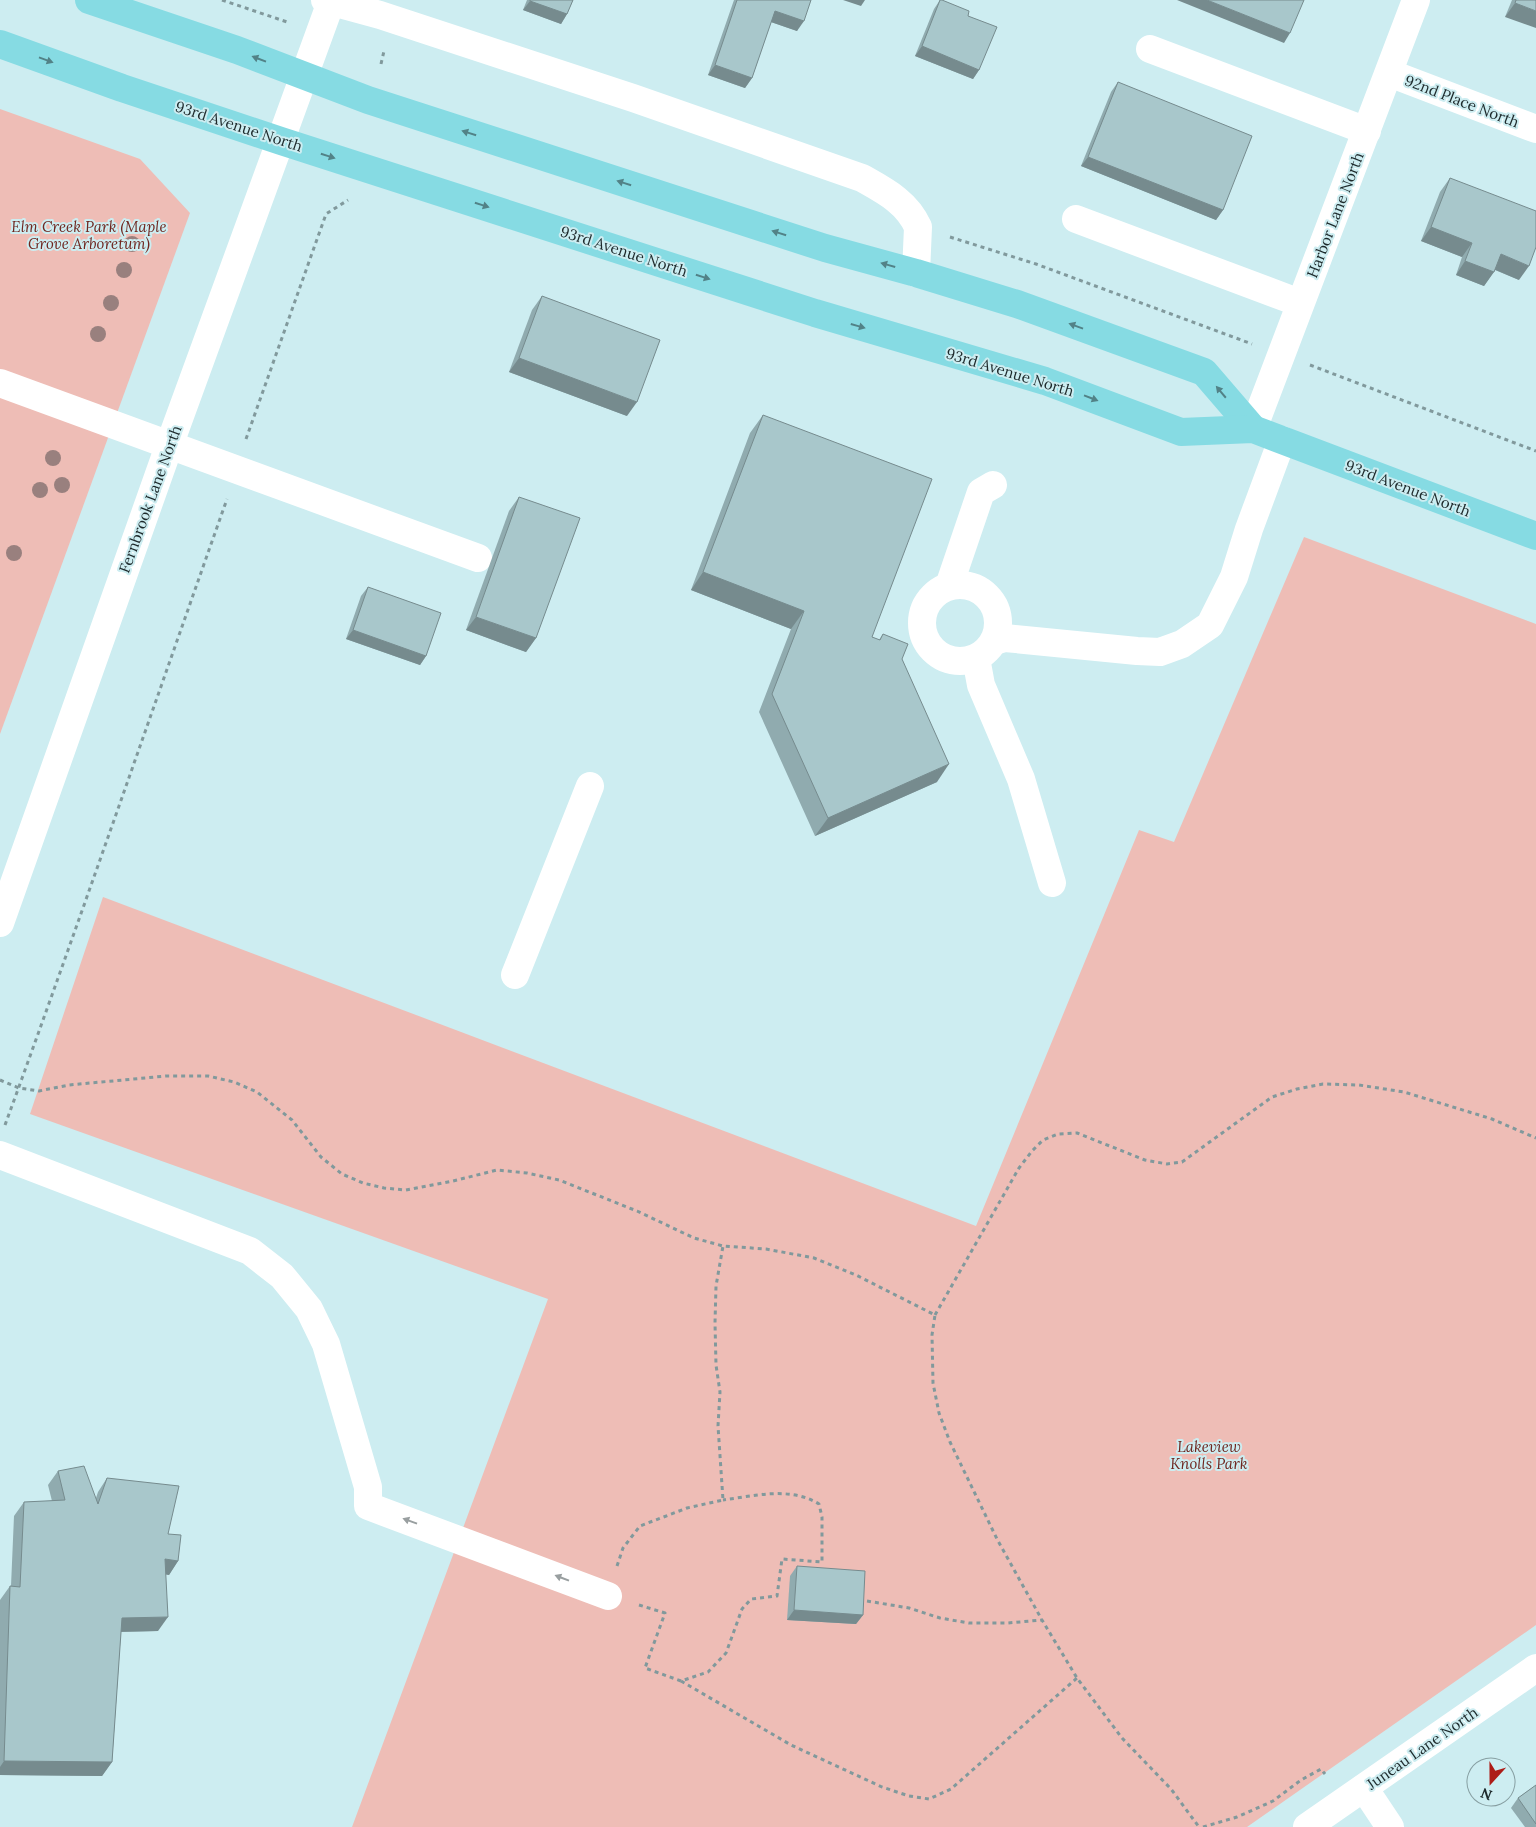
<svg xmlns="http://www.w3.org/2000/svg" width="1536" height="1827" viewBox="0 0 1536 1827" font-family="Lora,serif">
	<style>
		.green { fill: #eebdb6 }
		.lines { fill: none; stroke-linecap: round; stroke-linejoin: round }
		.path { stroke: #81999c; stroke-width: 3; stroke-dasharray: 4 4; stroke-linecap: butt }
		.minor { stroke: #fff; stroke-width: 28 }
		.major { stroke: #86dbe3; stroke-width: 28 }
		.tree { fill: #99807e }
		.wall { fill: #90abaf }
		.shaded-wall { fill: #768b8e }
		.building { fill: #a8c7cb; stroke: #768b8e }
		.oneway { fill: #528287 }
		.oneway2 { fill: #999fa0 }
		.labels { text-anchor: middle; dominant-baseline: central; stroke-width: 4; stroke-linejoin: round; paint-order: stroke }
		.street-label { font-size: 15px; fill: #1d292b; stroke: #cdedf1 }
		.park-label { font-size: 15px; font-style: italic; fill: #6f261f; stroke: #cdedf1 }
	</style>
	<rect width="100%" height="100%" fill="#cdedf1"/>
	<g class="green">
		<path d="M0,109L140,159L190,213L0,734Z"/>
		<path d="M1304,537L1536,624V1625L1247,1827H352L548,1299L30,1114L103,897L976,1226L1139,830L1174,842Z"/>
	</g>
	<g class="lines">
		<g class="path">
			<path d="M222,0L290,23"/>
			<path d="M381,64L384,51"/>
			<path d="M950,237L1036,264L1252,344"/>
			<path d="M1310,365L1536,451"/>
			<path d="M246,439L326,214L348,200"/>
			<path d="M0,1080L19,1088L39,1091L69,1085L166,1076H208L234,1082L257,1092L292,1120L321,1157L342,1174L363,1183L384,1188L406,1190L453,1181L497,1170L527,1173L559,1180L637,1211L694,1238L723,1246L766,1249L814,1258L856,1275L935,1315L932,1335L933,1383L939,1413L950,1442L997,1539L1042,1620L1077,1678L1122,1738L1171,1789L1199,1827"/>
			<path d="M5,1125C81,917 153,708 227,499"/>
			<path d="M935,1315L1019,1168L1032,1151L1043,1140L1058,1134L1077,1133L1145,1160L1167,1164L1182,1162L1272,1097L1297,1089L1323,1084L1359,1085L1404,1092L1492,1119L1536,1138"/>
			<path d="M617,1566L623,1548L640,1526L687,1508L723,1500L718,1426L720,1392L716,1365L715,1323L716,1286L723,1246"/>
			<path d="M867,1601L909,1608L940,1618L969,1623H1008L1042,1620"/>
			<path d="M639,1605L665,1613L645,1668L681,1681L708,1672L726,1653L742,1609L751,1599L777,1596L782,1559L822,1562V1517L819,1504C790,1486 754,1496 723,1500"/>
			<path d="M681,1681L791,1745L882,1787L909,1796L929,1799L951,1789L1077,1678"/>
			<path d="M1203,1827L1237,1817L1273,1801L1301,1780L1321,1769L1325,1774"/>
		</g>
		<g class="minor">
			<path d="M325,0L380,15L633,98L862,178C885,191 907,202 918,227L916,273"/>
			<path d="M1150,49L1367,131"/>
			<path d="M1389,73L1536,129"/>
			<path d="M1076,219L1300,303"/>
			<path d="M0,383L478,558"/>
			<path d="M1253,429L1416,0"/>
			<circle cx="960" cy="623" r="38"/>
			<path d="M949,586L981,492L993,485"/>
			<path d="M994,641L1005,638L1137,651L1160,652L1182,644L1210,625L1234,577L1249,529L1282,440"/>
			<path d="M976,658L981,685L1021,779L1052,883"/>
			<path d="M0,923L169,446L331,2"/>
			<path d="M515,975L590,786"/>
			<path d="M0,1155L250,1251L282,1276L309,1309L326,1344L368,1487V1506L608,1596"/>
			<path d="M1364,1788L1390,1827"/>
			<path d="M1307,1827L1536,1668"/>
		</g>
		<g class="major">
			<path d="M89,0L237,50L368,100L825,248L916,273L1017,304L1204,372L1253,429"/>
			<path d="M0,44L122,88L281,141L815,313L1045,381L1181,432L1253,429L1536,536"/>
		</g>
	</g>
	<g class="tree">
		<circle cx="132" cy="244" r="8"/>
		<circle cx="124" cy="270" r="8"/>
		<circle cx="111" cy="303" r="8"/>
		<circle cx="98" cy="334" r="8"/>
		<circle cx="53" cy="458" r="8"/>
		<circle cx="62" cy="485" r="8"/>
		<circle cx="40" cy="490" r="8"/>
		<circle cx="14" cy="553" r="8"/>
	</g>
	<g class="wall">
		<path d="M527,0H573L567,14L561,24L523,10Z"/>
		<path d="M734,0H811L797,31L771,22L752,78L745,88L708,75Z"/>
		<path d="M940,0L968,16L979,70L973,79L915,56L934,9Z"/>
		<path d="M1512,0H1536L1505,17Z"/>
		<path d="M1118,82L1223,210L1216,220L1081,166L1111,92Z"/>
		<path d="M1450,178L1519,280L1495,270L1484,286L1456,275L1462,257L1421,241L1440,192Z"/>
		<path d="M542,296L627,416L509,372L532,310Z"/>
		<path d="M763,415L872,637L879,640L883,634L902,659L937,782L815,836L759,712L791,629L691,590L750,433Z"/>
		<path d="M519,497L536,638L526,652L466,630L509,511Z"/>
		<path d="M368,587L426,656L420,665L346,639L361,596Z"/>
		<path d="M58,1471L96,1498L98,1492L107,1478L168,1534L178,1561L169,1575L166,1574L158,1631L121,1632L112,1762L102,1776L0,1775V1600L10,1586H11L14,1516L24,1502L52,1501L48,1485Z"/>
		<path d="M797,1566L863,1615L856,1624L787,1620L790,1576Z"/>
		<path d="M1536,1785V1827H1525L1511,1808L1518,1798Z"/>
	</g>
	<g class="shaded-wall">
		<path d="M843,0H865L861,6Z"/>
		<path d="M1177,0H1207L1290,33L1284,43Z"/>
		<path d="M530,1L567,14L561,24L523,10Z"/>
		<path d="M1515,3L1536,11V28L1505,17Z"/>
		<path d="M775,11L804,21L797,31L768,21Z"/>
		<path d="M922,46L979,70L973,79L915,56Z"/>
		<path d="M715,65L752,78L745,88L708,75Z"/>
		<path d="M1088,157L1223,210L1216,220L1081,166Z"/>
		<path d="M1431,227L1472,243L1462,257L1421,241Z"/>
		<path d="M1501,254L1529,266L1519,280L1491,268Z"/>
		<path d="M1465,261L1494,272L1484,286L1456,275Z"/>
		<path d="M519,358L637,402L627,416L509,372Z"/>
		<path d="M703,572L804,611L791,629L691,590Z"/>
		<path d="M476,617L536,638L526,652L466,630Z"/>
		<path d="M353,630L426,656L420,665L346,639Z"/>
		<path d="M949,764L937,782L815,836L828,818Z"/>
		<path d="M165,1559L178,1561L169,1575L156,1573Z"/>
		<path d="M794,1610L863,1615L856,1624L787,1620Z"/>
		<path d="M168,1617L158,1631L112,1632L122,1618Z"/>
		<path d="M4,1761L112,1762L102,1776L0,1775V1767Z"/>
	</g>
	<g class="building">
		<path d="M530,0H573L567,14L530,1Z"/>
		<path d="M737,0H811L804,21L775,11L752,78L715,65Z"/>
		<path d="M940,0H942L969,11L968,16L997,27L979,70L922,46Z"/>
		<path d="M1207,0H1304L1290,33Z"/>
		<path d="M1516,0H1536V11L1515,3Z"/>
		<path d="M1118,82L1252,136L1223,210L1088,157Z"/>
		<path d="M1450,178L1536,211V247L1529,266L1501,254L1494,272L1465,261L1472,243L1431,227Z"/>
		<path d="M542,296L660,340L637,402L519,358Z"/>
		<path d="M763,415L932,479L872,637L880,640L883,634L908,644L902,659L949,764L828,818L772,694L804,611L703,572Z"/>
		<path d="M519,497L580,518L536,638L476,617Z"/>
		<path d="M368,587L441,613L426,656L353,630Z"/>
		<path d="M84,1466L98,1504L107,1478L179,1486L168,1534L181,1535L178,1561L165,1559L168,1617L122,1618L112,1762L4,1761L10,1586L20,1587L24,1502L65,1500L58,1471Z"/>
		<path d="M797,1566L865,1571L863,1615L794,1610Z"/>
		<path d="M1536,1785V1824L1518,1798Z"/>
	</g>
	<defs><path id="oneway-solid" d="M-6-.8H1V-3.2L6.5 0L1 3.2V.8H-6Z" transform="scale(1.25)"/></defs>
	<g class="oneway">
		<use href="#oneway-solid" transform="translate(259 59) rotate(-159)"/>
		<use href="#oneway-solid" transform="translate(46 60) rotate(20)"/>
		<use href="#oneway-solid" transform="translate(469 133) rotate(-162)"/>
		<use href="#oneway-solid" transform="translate(328 156) rotate(18)"/>
		<use href="#oneway-solid" transform="translate(624 183) rotate(-162)"/>
		<use href="#oneway-solid" transform="translate(482 205) rotate(18)"/>
		<use href="#oneway-solid" transform="translate(779 233) rotate(-162)"/>
		<use href="#oneway-solid" transform="translate(888 265) rotate(-164)"/>
		<use href="#oneway-solid" transform="translate(703 277) rotate(18)"/>
		<use href="#oneway-solid" transform="translate(858 326) rotate(16)"/>
		<use href="#oneway-solid" transform="translate(1076 326) rotate(-160)"/>
		<use href="#oneway-solid" transform="translate(1221 392) rotate(-130)"/>
		<use href="#oneway-solid" transform="translate(1091 398) rotate(21)"/>
	</g>
	<g class="oneway2">
		<use href="#oneway-solid" transform="translate(410 1521) rotate(-160)"/>
		<use href="#oneway-solid" transform="translate(562 1578) rotate(-159)"/>
	</g>
	<g class="labels">
		<g class="street-label">
			<text transform="translate(1462 101) rotate(21)">92nd Place North</text>
			<text transform="translate(239 126) rotate(18)">93rd Avenue North</text>
			<text transform="translate(1335 215) rotate(-69)">Harbor Lane North</text>
			<text transform="translate(624 251) rotate(18)">93rd Avenue North</text>
			<text transform="translate(1010 372) rotate(17)">93rd Avenue North</text>
			<text transform="translate(1408 488) rotate(21)">93rd Avenue North</text>
			<text transform="translate(150 499) rotate(-70)">Fernbrook Lane North</text>
			<text transform="translate(1422 1748) rotate(-35)">Juneau Lane North</text>
		</g>
		<g class="park-label">
			<text x="89" y="226">Elm Creek Park (Maple<tspan x="89" dy="17">Grove Arboretum)</tspan></text>
			<text x="1209" y="1446">Lakeview<tspan x="1209" dy="17">Knolls Park</tspan></text>
		</g>
	</g>
	<g transform="translate(1491 1782) rotate(201)"><circle r="24" fill="#cdedf1" stroke="#879fa2"/>
	<path d="M0-4L9 19L0 12L-9 19Z" fill="#ad1c17"/>
	<text y="-8" font-size="14" font-weight="bold" text-anchor="middle" fill="#1d292b">N</text>
	</g>
</svg>
